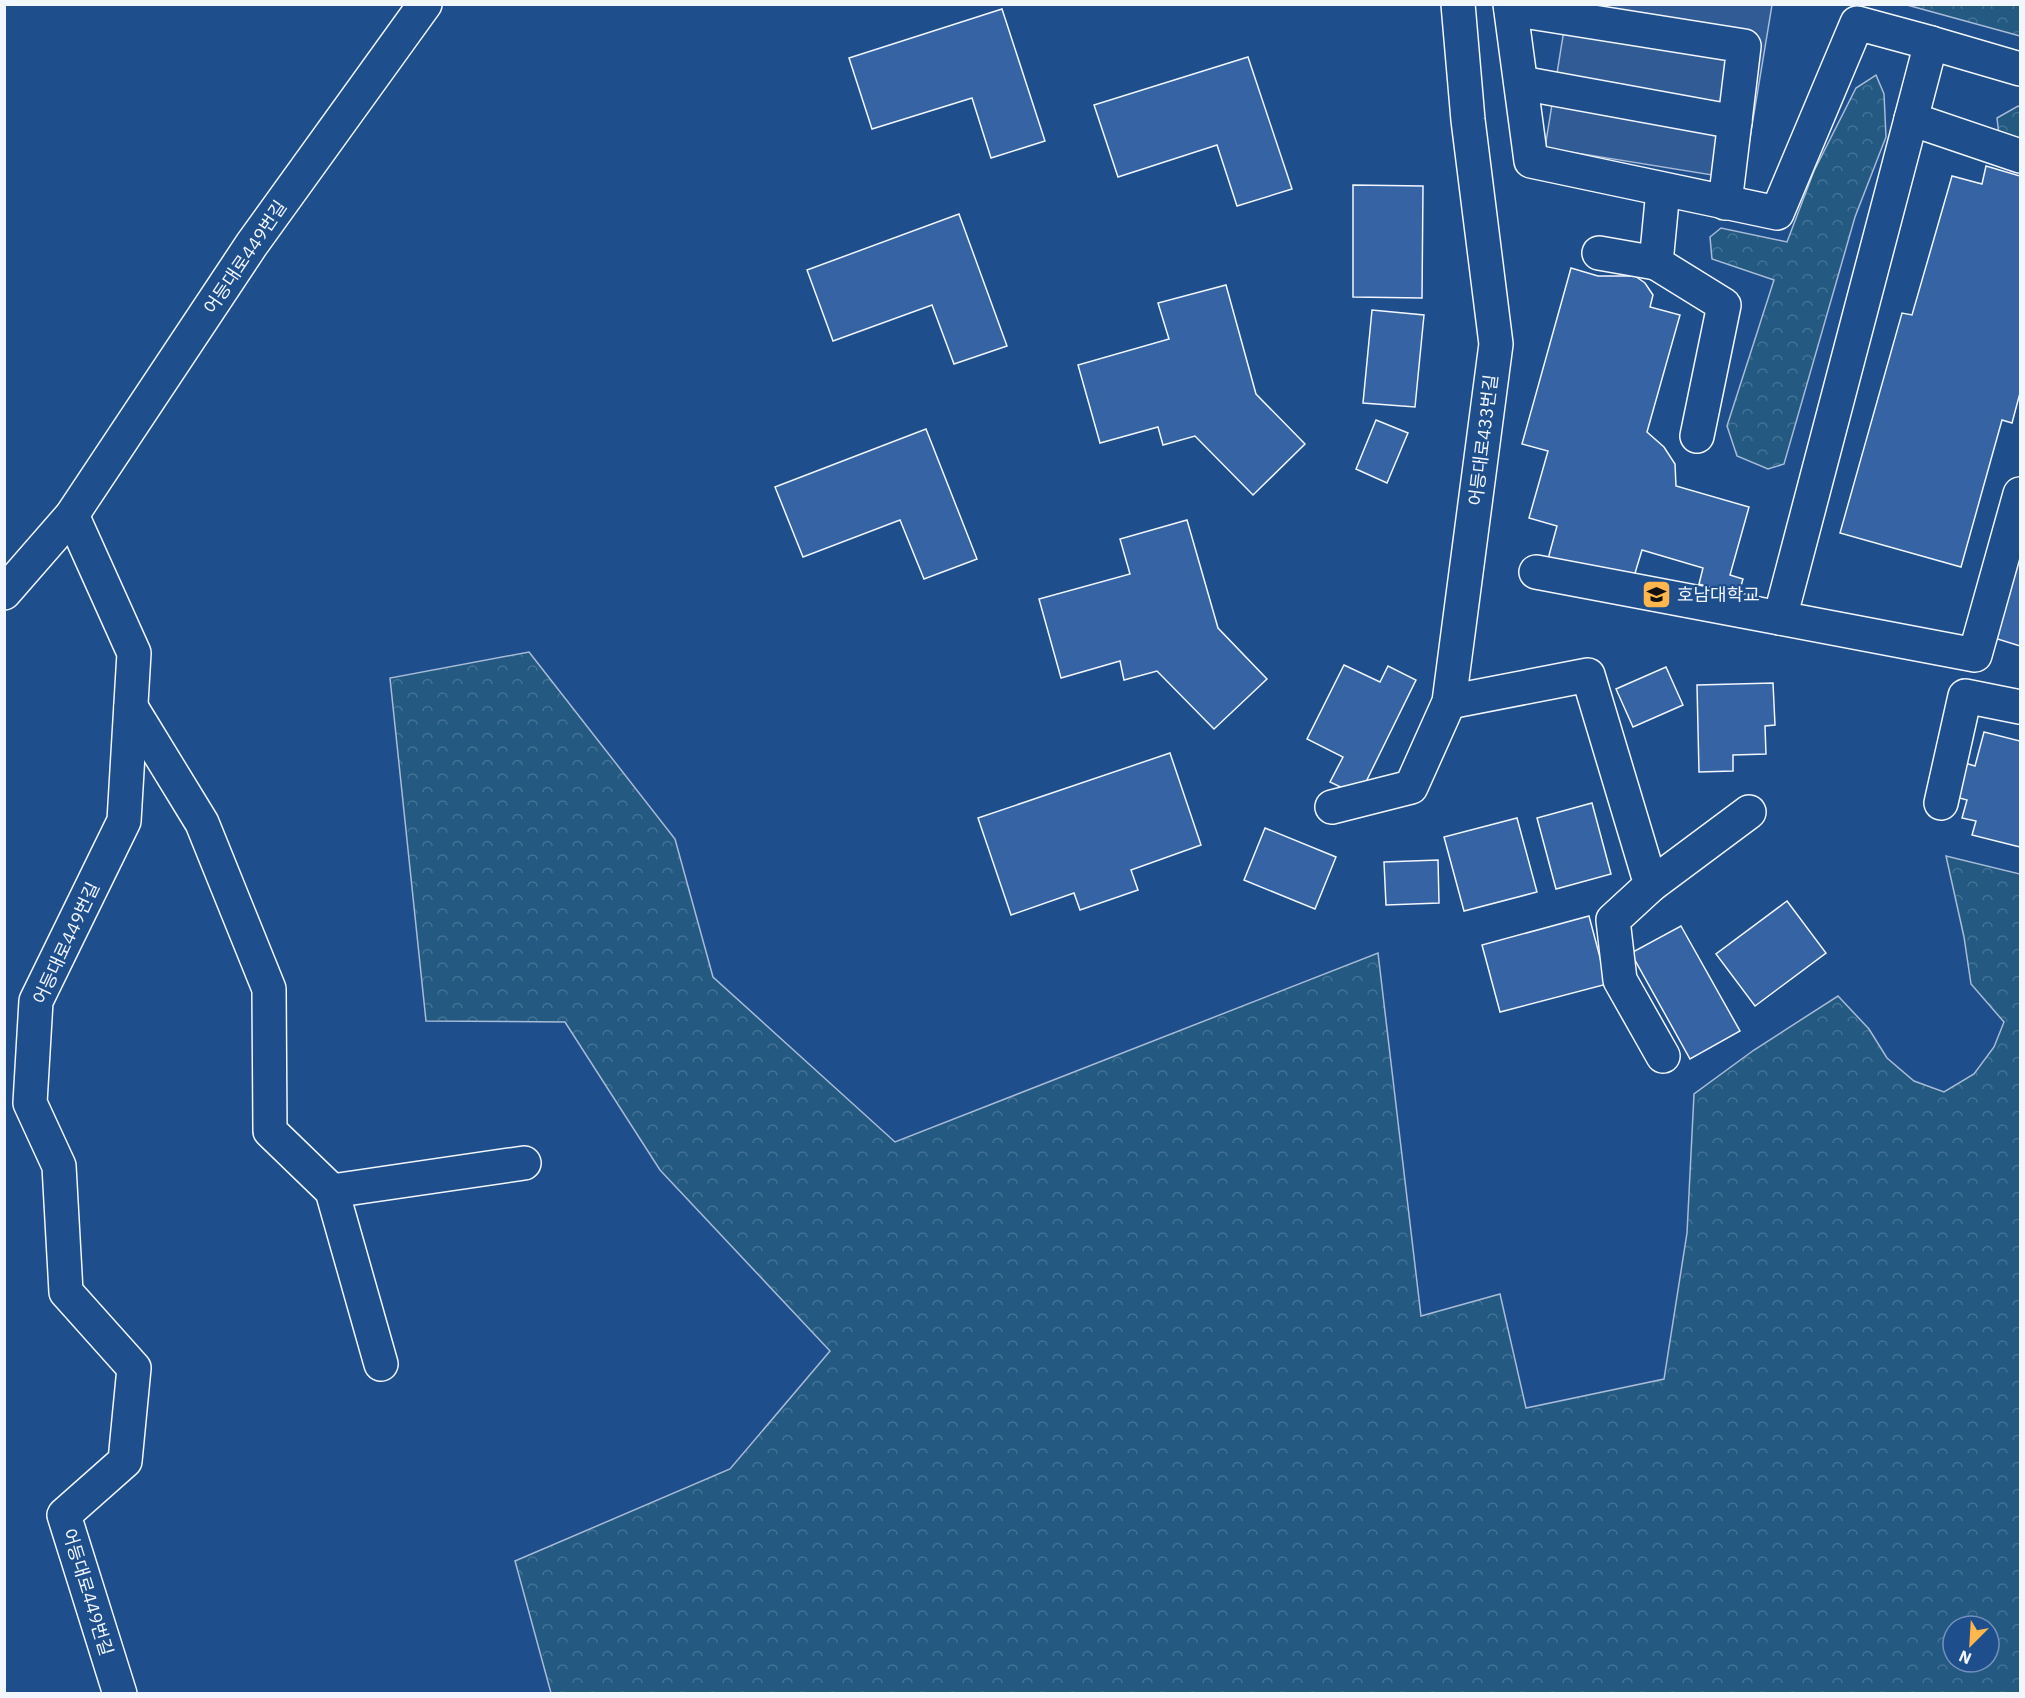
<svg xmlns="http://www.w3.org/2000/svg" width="2025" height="1698" viewBox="0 0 2025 1698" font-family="'IBM Plex Sans','Noto Sans KR',sans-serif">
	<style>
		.forest { fill: url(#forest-crowns); stroke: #a8bbd7; stroke-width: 1.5; fill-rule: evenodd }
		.parking { fill: #305b95; stroke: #a8bbd7; stroke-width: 1.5 }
		.building { fill: #3563a3; stroke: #f2f6ff; stroke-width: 1.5 }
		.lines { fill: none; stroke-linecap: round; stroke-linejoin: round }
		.minor-casing { stroke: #f2f6ff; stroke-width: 36 }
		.minor { stroke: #1f4e8c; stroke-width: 33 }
		.labels { text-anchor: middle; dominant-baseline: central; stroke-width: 4.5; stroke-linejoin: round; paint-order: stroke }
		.street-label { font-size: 18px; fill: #f2f6ff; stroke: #1f4e8c }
		.poi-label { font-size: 18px; fill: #f2f6ff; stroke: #1f4e8c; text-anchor: start }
	</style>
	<defs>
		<pattern id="forest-crowns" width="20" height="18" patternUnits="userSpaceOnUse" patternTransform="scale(1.5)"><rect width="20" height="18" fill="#245a82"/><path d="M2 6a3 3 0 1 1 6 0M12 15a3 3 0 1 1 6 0" fill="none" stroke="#447295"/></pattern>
	</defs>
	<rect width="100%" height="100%" fill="#1f4e8c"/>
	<g class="forest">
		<path d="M1907,5H2020V36Z"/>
		<path d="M1876,75L1884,94L1886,137L1855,217L1784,464L1768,469L1737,456L1727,426L1774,280L1712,259L1710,237L1721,228L1787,242L1814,171L1856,88Z"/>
		<path d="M2018,106L2020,107V142L1999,135L1997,118Z"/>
		<path d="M529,652L675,839L713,977L895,1142L1378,953L1421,1316L1500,1294L1526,1408L1664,1379L1687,1233L1694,1094L1754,1050L1838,996L1869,1029L1887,1058L1914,1081L1944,1092L1974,1074L1994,1047L2004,1022L1971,984L1964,937L1946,856L2020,874V1693H551L515,1561L730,1469L830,1351L660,1170L565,1022L426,1021L390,678ZM1953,1626H1989V1662H1953Z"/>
	</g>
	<path class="parking" d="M1568,5H1772L1743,180L1545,148Z"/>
	<g class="building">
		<path d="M1002,9L1045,141L991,158L972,98L872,129L849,58Z"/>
		<path d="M1248,57L1292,189L1237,206L1217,145L1118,177L1094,105Z"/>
		<path d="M1986,166L2020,176V393L2012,423L2002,420L1961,567L1840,533L1902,313L1912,315L1952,176L1982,184Z"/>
		<path d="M1353,185L1423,186L1422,298L1353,297Z"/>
		<path d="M959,214L1007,346L954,364L932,305L833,341L807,270Z"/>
		<path d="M1571,268L1598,276H1635L1645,283L1653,295L1650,307L1680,315L1647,432L1664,447L1675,464L1676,486L1749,507L1730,575L1743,579L1738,596L1699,584L1703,568L1642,550L1632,583L1548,559L1557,526L1529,518L1548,451L1522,444Z"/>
		<path d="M1226,285L1256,394L1305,444L1253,495L1195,436L1163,445L1158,427L1100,443L1078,365L1169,339L1158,303Z"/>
		<path d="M1372,310L1424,315L1415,407L1363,403Z"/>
		<path d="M1376,420L1408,433L1387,483L1356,469Z"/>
		<path d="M926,429L977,559L924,579L900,520L803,557L775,487Z"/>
		<path d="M1187,520L1218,628L1267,679L1214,729L1157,671L1124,680L1120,661L1061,678L1039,599L1130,574L1120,539Z"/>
		<path d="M2020,522V646L1988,636Z"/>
		<path d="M1344,665L1380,682L1388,666L1416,680L1359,796L1330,782L1343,757L1307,739Z"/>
		<path d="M1666,667L1683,705L1633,727L1616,689Z"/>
		<path d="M1773,683L1775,725L1765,726L1766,754L1733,755V771L1699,772L1697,685Z"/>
		<path d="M1984,732L2020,741V847L1972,835L1976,821L1962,818L1967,800L1956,797L1965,763L1975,766Z"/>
		<path d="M1170,753L1201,845L1131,870L1138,890L1080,910L1074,893L1011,915L978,818Z"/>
		<path d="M1592,803L1611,874L1556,889L1537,818Z"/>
		<path d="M1517,818L1537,892L1464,911L1444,837Z"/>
		<path d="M1265,828L1336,857L1315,909L1244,880Z"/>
		<path d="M1438,860L1439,903L1386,905L1384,862Z"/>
		<path d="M1787,901L1826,953L1755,1006L1716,954Z"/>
		<path d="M1589,916L1607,984L1500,1012L1482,945Z"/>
		<path d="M1681,926L1740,1031L1690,1059L1631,953Z"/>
	</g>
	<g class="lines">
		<defs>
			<g id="minor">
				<path d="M1510,4L1531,161L1777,213L1857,23L1931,43L1780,618L1975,655L2020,494"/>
				<path d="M1511,9L1744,46L1725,203"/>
				<path d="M1931,43L2020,69"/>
				<path d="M1521,83L1735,122"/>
				<path d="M1911,119L2020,156"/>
				<path d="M1663,190L1656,263L1724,305L1697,436"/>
				<path d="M1599,253L1656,263"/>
				<path d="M72,515L134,653L124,821L36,1001L30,1103L59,1166L66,1292L134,1368L125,1461L64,1515L120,1694"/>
				<path d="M1536,572L1780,618"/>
				<path d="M4,593L72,515L252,244L425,4"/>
				<path d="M1449,702L1588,675L1651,885L1613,920L1620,980L1663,1056"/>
				<path d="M131,707L202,823L269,989L270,1131L332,1191L381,1364"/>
				<path d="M1941,803L1965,696L2020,707"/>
				<path d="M1332,807L1411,787L1449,702L1496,344L1468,120L1458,4"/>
				<path d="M1651,885L1749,812"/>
				<path d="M332,1191L524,1163"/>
			</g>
		</defs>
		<use href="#minor" class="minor-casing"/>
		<use href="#minor" class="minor"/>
	</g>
	<defs>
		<symbol id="university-square" viewBox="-11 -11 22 22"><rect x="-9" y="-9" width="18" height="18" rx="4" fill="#ffb74d" stroke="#1f4e8c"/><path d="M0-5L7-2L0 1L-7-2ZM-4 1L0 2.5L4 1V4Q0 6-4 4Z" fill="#111"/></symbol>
	</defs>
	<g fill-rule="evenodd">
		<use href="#university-square" x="1640" y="578" width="33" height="33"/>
	</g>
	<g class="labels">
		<g class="street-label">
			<text transform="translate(245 257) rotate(-56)">어등대로449번길</text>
			<text transform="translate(1483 440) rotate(-83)">어등대로433번길</text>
			<text transform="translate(66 943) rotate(-65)">어등대로449번길</text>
			<text transform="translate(88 1592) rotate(73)">어등대로449번길</text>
		</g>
		<g class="poi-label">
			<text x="1677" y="594">호남대학교</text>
		</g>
	</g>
	<rect width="2025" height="1698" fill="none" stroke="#f2f6ff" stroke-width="12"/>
	<g transform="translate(1971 1644) rotate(204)"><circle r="28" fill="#1f4e8c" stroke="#7391ba" stroke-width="1.5"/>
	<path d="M0-4.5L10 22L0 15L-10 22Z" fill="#ffb74d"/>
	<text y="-9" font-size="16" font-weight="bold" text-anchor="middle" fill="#f2f6ff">N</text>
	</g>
</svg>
